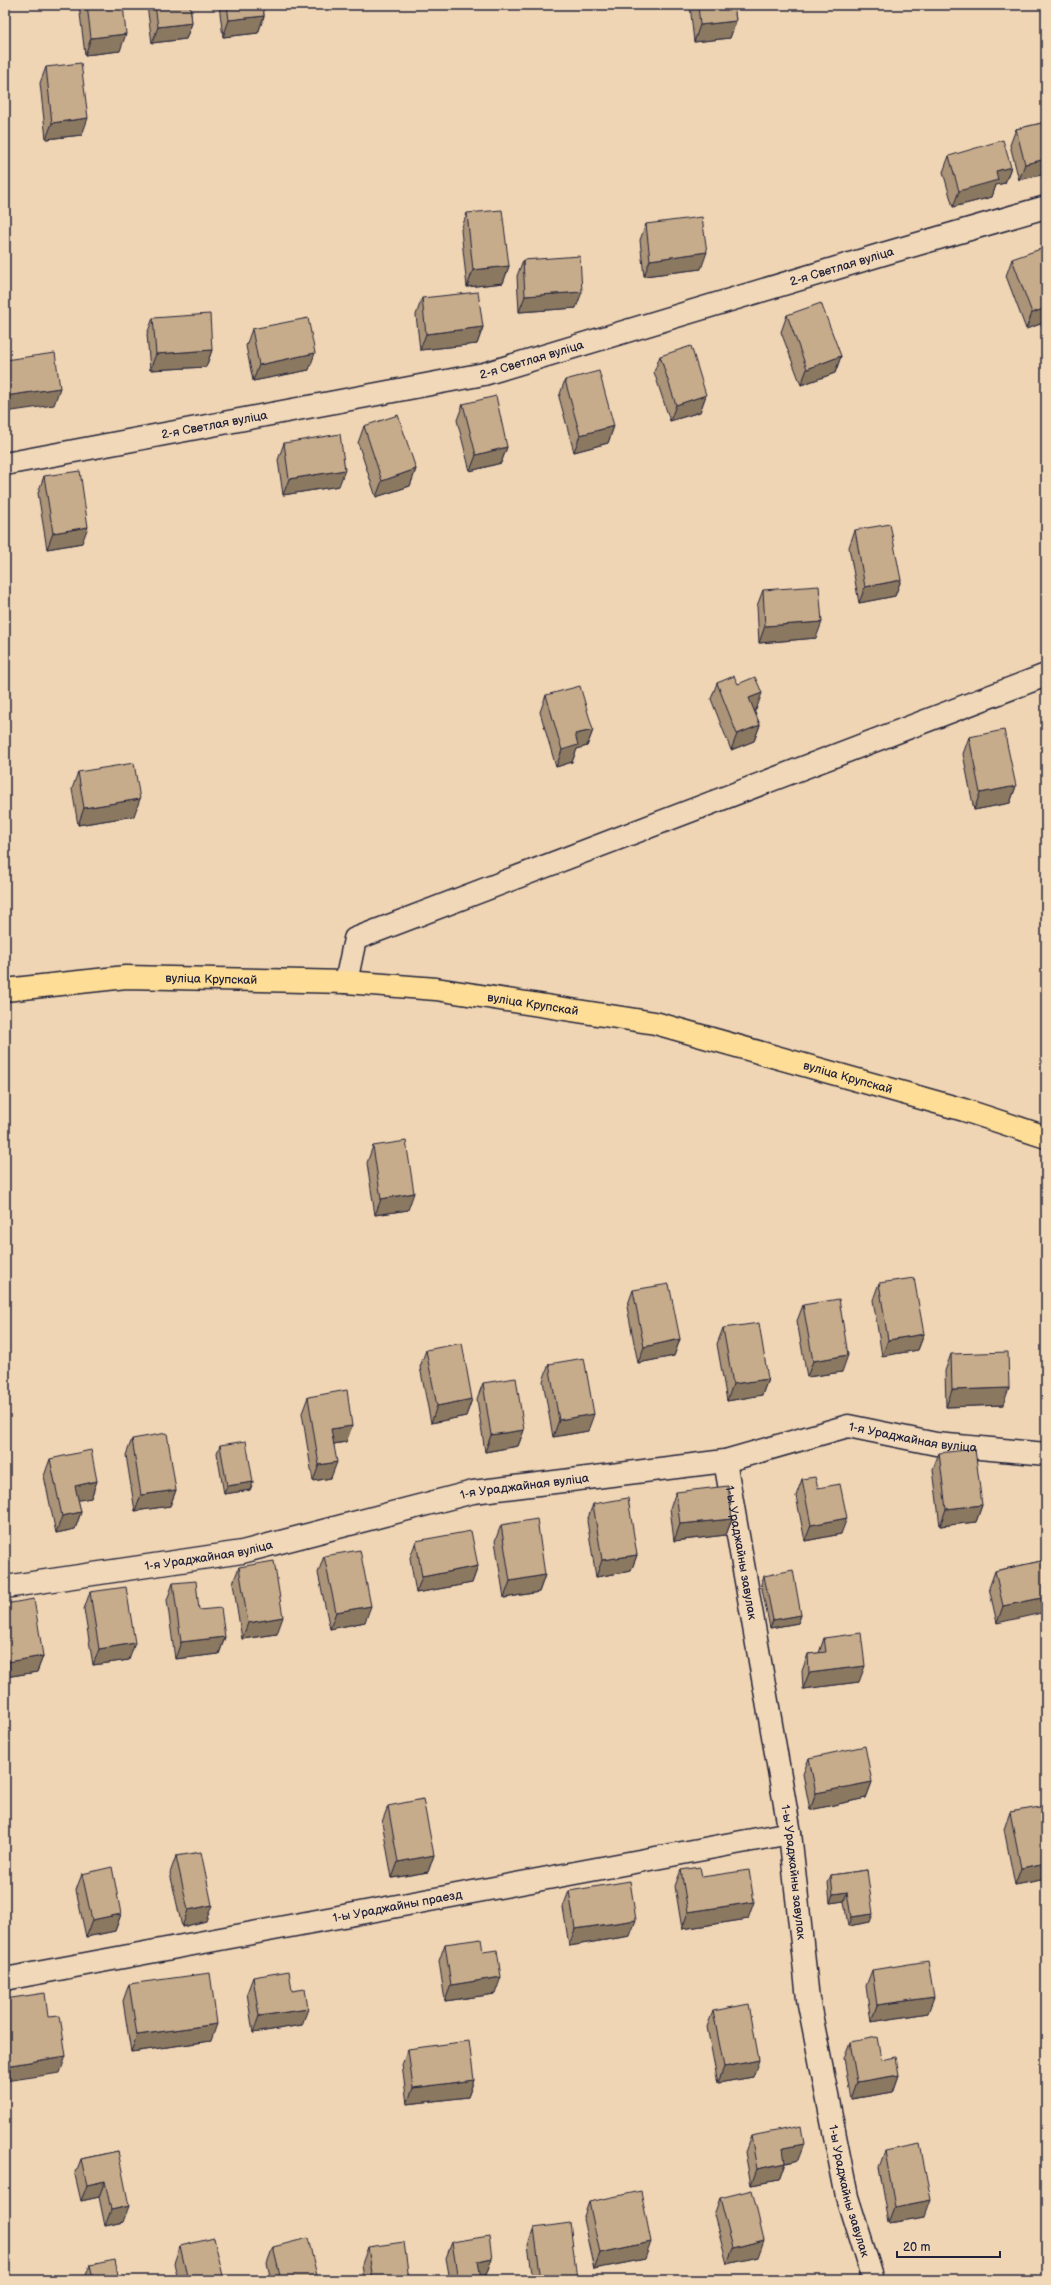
<svg xmlns="http://www.w3.org/2000/svg" width="1051" height="2285" viewBox="0 0 1051 2285" font-family="'Balsamiq Sans',sans-serif">
	<style>
		.lines { fill: none; stroke-linecap: round; stroke-linejoin: round }
		.minor-casing { stroke: #22223b; stroke-width: 25 }
		.major-casing { stroke: #22223b; stroke-width: 25 }
		.minor { stroke: #f0d8b8; stroke-width: 22 }
		.major { stroke: #fedd96; stroke-width: 22 }
		.wall { fill: #ab9478; stroke: #22223b }
		.shaded-wall { fill: #8b7861; stroke: #22223b }
		.building { fill: #c7ac8b; stroke: #22223b }
		.labels { text-anchor: middle; dominant-baseline: central; stroke-width: 3; stroke-linejoin: round; paint-order: stroke }
		.street-label { font-size: 12px; fill: #22223b; stroke: #f0d8b8 }
	</style>
	<rect width="100%" height="100%" fill="#efd5b3"/>
	<filter id="ink" filterUnits="userSpaceOnUse"><feTurbulence type="fractalNoise" baseFrequency=".025" numOctaves="2"/><feDisplacementMap in="SourceGraphic" scale="8" xChannelSelector="R" yChannelSelector="G"/><feConvolveMatrix kernelMatrix="1 2 1 2 8 2 1 2 1" color-interpolation-filters="sRGB"/></filter>
	<g filter="url(#ink)">
		<g class="lines">
			<defs>
				<g id="minor">
					<path id="s1" d="M5,464L484,374L883,254L1046,207"/>
					<path d="M346,982L355,939L1046,675"/>
					<path id="s2" d="M725,1461L790,1833L808,1999L847,2197L873,2280"/>
					<path id="s3" d="M5,1587L242,1552L473,1492L725,1461L848,1426L936,1444L1046,1454"/>
					<path id="s4" d="M5,1979L790,1833"/>
				</g>
				<g id="major">
					<path id="s5" d="M5,990L126,977L346,982L436,989L655,1023L964,1110L1046,1137"/>
				</g>
			</defs>
			<use href="#minor" class="minor-casing"/>
			<use href="#major" class="major-casing"/>
			<use href="#minor" class="minor"/>
			<use href="#major" class="major"/>
		</g>
		<g class="wall">
			<path d="M79,5H123L120,51L85,55Z"/>
			<path d="M147,5H190L192,23L186,39L152,43Z"/>
			<path d="M219,5H263L264,16L258,33L223,37Z"/>
			<path d="M690,5H734L736,21L730,38L694,42Z"/>
			<path d="M46,67L82,135L46,139L40,83Z"/>
			<path d="M1046,122L1019,180L1010,145L1016,129Z"/>
			<path d="M949,156L1011,167L1005,183L996,185L992,197L953,207L943,172Z"/>
			<path d="M467,213L509,266L503,283L467,287L461,230Z"/>
			<path d="M646,224L701,269L644,276L640,240Z"/>
			<path d="M1012,259L1046,322L1026,329L1006,276Z"/>
			<path d="M523,260L576,308L519,312L517,276Z"/>
			<path d="M422,298L483,327L477,344L420,350L416,315Z"/>
			<path d="M787,315L841,356L835,373L801,385L781,332Z"/>
			<path d="M153,318L212,350L206,367L150,370L147,334Z"/>
			<path d="M252,329L309,370L253,381L246,346Z"/>
			<path d="M660,356L706,395L700,412L670,421L654,372Z"/>
			<path d="M565,380L614,426L608,443L574,452L559,397Z"/>
			<path d="M463,404L507,447L501,463L470,471L457,420Z"/>
			<path d="M364,426L416,469L410,486L376,497L358,443Z"/>
			<path d="M284,443L339,486L283,495L278,460Z"/>
			<path d="M44,476L82,543L47,549L38,493Z"/>
			<path d="M855,530L901,580L895,596L859,603L849,547Z"/>
			<path d="M1046,556V567L1044,561Z"/>
			<path d="M763,590L816,638L759,643L757,606Z"/>
			<path d="M717,683L738,684L756,710H754L760,725L754,741L731,750L711,699Z"/>
			<path d="M546,695L593,730L587,746L577,749L572,762L556,767L540,712Z"/>
			<path d="M969,737L1016,786L1010,803L974,810L963,754Z"/>
			<path d="M78,772L134,816L78,825L72,789Z"/>
			<path d="M373,1146L408,1210L375,1215L367,1163Z"/>
			<path d="M879,1283L924,1334L918,1350L882,1356L873,1300Z"/>
			<path d="M633,1290L680,1339L674,1356L638,1363L627,1307Z"/>
			<path d="M803,1305L842,1372L807,1377L797,1321Z"/>
			<path d="M723,1328L768,1379L762,1395L727,1401L717,1344Z"/>
			<path d="M426,1350L472,1399L466,1416L431,1423L420,1367Z"/>
			<path d="M951,1354L1003,1405L946,1407L945,1371Z"/>
			<path d="M549,1364L588,1431L553,1437L543,1381Z"/>
			<path d="M483,1383L524,1430L518,1446L485,1452L477,1399Z"/>
			<path d="M308,1397L346,1442L334,1444L331,1478L313,1481L302,1413Z"/>
			<path d="M132,1439L176,1490L170,1506L135,1511L126,1455Z"/>
			<path d="M220,1445L253,1482L250,1490L224,1494L217,1453Z"/>
			<path d="M939,1453L982,1505L976,1522L940,1526L933,1469Z"/>
			<path d="M50,1459L97,1481L91,1498L78,1500L81,1512L75,1529L56,1533L44,1476Z"/>
			<path d="M802,1479L818,1488L841,1534L805,1541L796,1496Z"/>
			<path d="M676,1492L732,1519L726,1535L674,1541L670,1508Z"/>
			<path d="M593,1504L637,1555L631,1571L596,1577L587,1521Z"/>
			<path d="M501,1525L545,1575L539,1592L504,1598L495,1541Z"/>
			<path d="M416,1541L478,1566L472,1583L416,1593L410,1558Z"/>
			<path d="M324,1556L365,1622L330,1629L318,1573Z"/>
			<path d="M1046,1560L997,1623L989,1588L995,1571Z"/>
			<path d="M239,1567L277,1634L242,1639L233,1583Z"/>
			<path d="M764,1576L801,1615L798,1623L770,1628L761,1584Z"/>
			<path d="M173,1583L225,1637L219,1654L175,1659L167,1600Z"/>
			<path d="M90,1592L129,1660L93,1665L84,1609Z"/>
			<path d="M5,1604L43,1656L37,1672L5,1677Z"/>
			<path d="M824,1638L859,1682L803,1689L802,1671L808,1654L819,1653Z"/>
			<path d="M809,1758L872,1782L866,1798L810,1810L803,1774Z"/>
			<path d="M388,1806L434,1855L428,1872L392,1878L382,1822Z"/>
			<path d="M1046,1807V1879L1015,1885L1004,1829L1010,1812Z"/>
			<path d="M176,1856L206,1921L182,1927L170,1873Z"/>
			<path d="M681,1870L702,1877L748,1919L682,1929L675,1886Z"/>
			<path d="M867,1870L870,1922L848,1926L844,1901L830,1903L828,1883L831,1875Z"/>
			<path d="M82,1874L121,1914L115,1931L86,1937L76,1890Z"/>
			<path d="M569,1891L630,1936L569,1946L563,1907Z"/>
			<path d="M445,1944L483,1952L495,1994L445,2001L439,1961Z"/>
			<path d="M872,1970L928,2013L871,2022L866,1986Z"/>
			<path d="M253,1977L292,1991L302,2025L253,2033L247,1993Z"/>
			<path d="M129,1984L211,2041L131,2052L123,2001Z"/>
			<path d="M713,2011L753,2077L718,2083L707,2027Z"/>
			<path d="M850,2042L881,2060L899,2075L893,2092L851,2099L844,2058Z"/>
			<path d="M408,2049L474,2080L468,2097L407,2104L402,2065Z"/>
			<path d="M751,2136L798,2160L785,2163L779,2180L751,2185L745,2152Z"/>
			<path d="M118,2151L123,2222L105,2226L99,2197L81,2201L75,2175L81,2159Z"/>
			<path d="M885,2151L925,2217L889,2223L879,2167Z"/>
			<path d="M720,2198L758,2257L727,2264L714,2215Z"/>
			<path d="M589,2202L645,2259L594,2269L583,2219Z"/>
			<path d="M534,2228L577,2280H533L528,2245Z"/>
			<path d="M452,2242L492,2258L486,2275L480,2276L481,2280H450L446,2258Z"/>
			<path d="M180,2246L224,2280H178L174,2263Z"/>
			<path d="M273,2247L318,2280H271L267,2263Z"/>
			<path d="M368,2247L409,2280H364L362,2264Z"/>
			<path d="M90,2265L119,2280H84Z"/>
		</g>
		<g class="shaded-wall">
			<path d="M264,16L258,33L223,37L229,20Z"/>
			<path d="M736,21L730,38L694,42L700,25Z"/>
			<path d="M192,23L186,39L152,43L158,27Z"/>
			<path d="M126,34L120,51L85,55L91,38Z"/>
			<path d="M88,118L82,135L46,139L52,123Z"/>
			<path d="M1046,159V174L1019,180L1025,164Z"/>
			<path d="M1011,167L1005,183L996,185L992,197L953,207L959,191L996,171Z"/>
			<path d="M707,252L701,269L644,276L650,260Z"/>
			<path d="M509,266L503,283L467,287L473,270Z"/>
			<path d="M582,292L576,308L519,312L525,296Z"/>
			<path d="M1046,308V322L1026,329L1032,313Z"/>
			<path d="M483,327L477,344L420,350L426,334Z"/>
			<path d="M212,350L206,367L150,370L156,354Z"/>
			<path d="M315,353L309,370L253,381L259,365Z"/>
			<path d="M841,356L835,373L801,385L807,369Z"/>
			<path d="M60,388L54,405L5,412V396Z"/>
			<path d="M706,395L700,412L670,421L676,405Z"/>
			<path d="M614,426L608,443L574,452L580,435Z"/>
			<path d="M507,447L501,463L470,471L476,455Z"/>
			<path d="M416,469L410,486L376,497L382,481Z"/>
			<path d="M345,470L339,486L283,495L289,479Z"/>
			<path d="M5,522H8L5,531Z"/>
			<path d="M88,527L82,543L47,549L53,533Z"/>
			<path d="M901,580L895,596L859,603L865,587Z"/>
			<path d="M822,622L816,638L759,643L765,626Z"/>
			<path d="M762,693L756,710L743,715L749,698Z"/>
			<path d="M760,725L754,741L731,750L737,734Z"/>
			<path d="M593,730L587,746L577,749L572,762L556,767L562,750L575,734Z"/>
			<path d="M1016,786L1010,803L974,810L980,793Z"/>
			<path d="M140,799L134,816L78,825L84,808Z"/>
			<path d="M414,1193L408,1210L375,1215L381,1199Z"/>
			<path d="M924,1334L918,1350L882,1356L888,1340Z"/>
			<path d="M680,1339L674,1356L638,1363L644,1347Z"/>
			<path d="M848,1355L842,1372L807,1377L813,1361Z"/>
			<path d="M768,1379L762,1395L727,1401L733,1384Z"/>
			<path d="M1009,1388L1003,1405L946,1407L952,1390Z"/>
			<path d="M472,1399L466,1416L431,1423L437,1406Z"/>
			<path d="M594,1414L588,1431L553,1437L559,1420Z"/>
			<path d="M352,1426L346,1442L325,1445L331,1429Z"/>
			<path d="M524,1430L518,1446L485,1452L491,1435Z"/>
			<path d="M337,1462L331,1478L313,1481L319,1465Z"/>
			<path d="M97,1481L91,1498L69,1502L75,1486Z"/>
			<path d="M253,1482L250,1490L224,1494L227,1486Z"/>
			<path d="M176,1490L170,1506L135,1511L141,1495Z"/>
			<path d="M982,1505L976,1522L940,1526L946,1509Z"/>
			<path d="M81,1512L75,1529L56,1533L62,1516Z"/>
			<path d="M847,1518L841,1534L805,1541L811,1525Z"/>
			<path d="M732,1519L726,1535L674,1541L680,1524Z"/>
			<path d="M637,1555L631,1571L596,1577L602,1560Z"/>
			<path d="M478,1566L472,1583L416,1593L422,1577Z"/>
			<path d="M545,1575L539,1592L504,1598L510,1581Z"/>
			<path d="M1046,1597V1612L997,1623L1003,1606Z"/>
			<path d="M371,1606L365,1622L330,1629L336,1612Z"/>
			<path d="M801,1615L798,1623L770,1628L773,1620Z"/>
			<path d="M283,1617L277,1634L242,1639L248,1623Z"/>
			<path d="M225,1637L219,1654L175,1659L181,1642Z"/>
			<path d="M135,1643L129,1660L93,1665L99,1649Z"/>
			<path d="M43,1656L37,1672L5,1677V1668L7,1662Z"/>
			<path d="M865,1666L859,1682L803,1689L809,1673Z"/>
			<path d="M872,1782L866,1798L810,1810L816,1793Z"/>
			<path d="M434,1855L428,1872L392,1878L398,1862Z"/>
			<path d="M1046,1863V1879L1015,1885L1021,1868Z"/>
			<path d="M847,1892L844,1901L830,1903L833,1894Z"/>
			<path d="M754,1902L748,1919L682,1929L688,1912Z"/>
			<path d="M212,1905L206,1921L182,1927L188,1910Z"/>
			<path d="M121,1914L115,1931L86,1937L92,1920Z"/>
			<path d="M873,1914L870,1922L848,1926L851,1917Z"/>
			<path d="M636,1920L630,1936L569,1946L575,1929Z"/>
			<path d="M501,1977L495,1994L445,2001L451,1985Z"/>
			<path d="M934,1997L928,2013L871,2022L877,2005Z"/>
			<path d="M308,2009L302,2025L253,2033L259,2016Z"/>
			<path d="M217,2024L211,2041L131,2052L137,2035Z"/>
			<path d="M66,2056L60,2073L5,2081V2066Z"/>
			<path d="M759,2060L753,2077L718,2083L724,2067Z"/>
			<path d="M899,2075L893,2092L851,2099L857,2082Z"/>
			<path d="M474,2080L468,2097L407,2104L413,2088Z"/>
			<path d="M804,2144L798,2160L777,2165L783,2148Z"/>
			<path d="M785,2163L779,2180L751,2185L757,2169Z"/>
			<path d="M105,2181L99,2197L81,2201L87,2185Z"/>
			<path d="M931,2200L925,2217L889,2223L895,2207Z"/>
			<path d="M129,2206L123,2222L105,2226L111,2210Z"/>
			<path d="M764,2240L758,2257L727,2264L733,2248Z"/>
			<path d="M651,2242L645,2259L594,2269L600,2253Z"/>
			<path d="M492,2258L486,2275L472,2277L478,2261Z"/>
		</g>
		<g class="building">
			<path d="M87,5H123L126,34L91,38Z"/>
			<path d="M155,5H190L192,23L158,27Z"/>
			<path d="M227,5H263L264,16L229,20Z"/>
			<path d="M698,5H734L736,21L700,25Z"/>
			<path d="M81,63L88,118L52,123L46,67Z"/>
			<path d="M1046,122V159L1025,164L1016,129Z"/>
			<path d="M1003,140L1011,167L996,171L998,180L959,191L949,156Z"/>
			<path d="M502,210L509,266L473,270L467,213Z"/>
			<path d="M702,217L707,252L650,260L646,224Z"/>
			<path d="M1046,247V308L1032,313L1012,259Z"/>
			<path d="M580,256L582,292L525,296L523,260Z"/>
			<path d="M478,292L483,327L426,334L422,298Z"/>
			<path d="M821,303L841,356L807,369L787,315Z"/>
			<path d="M210,314L212,350L156,354L153,318Z"/>
			<path d="M308,318L315,353L259,365L252,329Z"/>
			<path d="M691,346L706,395L676,405L660,356Z"/>
			<path d="M55,353L60,388L5,396V360Z"/>
			<path d="M599,371L614,426L580,435L565,380Z"/>
			<path d="M496,396L507,447L476,455L463,404Z"/>
			<path d="M398,415L416,469L382,481L364,426Z"/>
			<path d="M340,434L345,470L289,479L284,443Z"/>
			<path d="M80,471L88,527L53,533L44,476Z"/>
			<path d="M5,495L8,522H5Z"/>
			<path d="M890,524L901,580L865,587L855,530Z"/>
			<path d="M819,586L822,622L765,626L763,590Z"/>
			<path d="M734,676L738,684L755,677L762,693L749,698L760,725L737,734L717,683Z"/>
			<path d="M580,686L593,730L575,734L578,745L562,750L546,695Z"/>
			<path d="M1004,730L1016,786L980,793L969,737Z"/>
			<path d="M134,763L140,799L84,808L78,772Z"/>
			<path d="M406,1141L414,1193L381,1199L373,1146Z"/>
			<path d="M914,1278L924,1334L888,1340L879,1283Z"/>
			<path d="M669,1284L680,1339L644,1347L633,1290Z"/>
			<path d="M839,1299L848,1355L813,1361L803,1305Z"/>
			<path d="M759,1323L768,1379L733,1384L723,1328Z"/>
			<path d="M462,1343L472,1399L437,1406L426,1350Z"/>
			<path d="M1008,1352L1009,1388L952,1390L951,1354Z"/>
			<path d="M584,1358L594,1414L559,1420L549,1364Z"/>
			<path d="M516,1378L524,1430L491,1435L483,1383Z"/>
			<path d="M347,1390L352,1426L331,1429L337,1462L319,1465L308,1397Z"/>
			<path d="M167,1433L176,1490L141,1495L132,1439Z"/>
			<path d="M246,1441L253,1482L227,1486L220,1445Z"/>
			<path d="M975,1449L982,1505L946,1509L939,1453Z"/>
			<path d="M91,1450L97,1481L75,1486L81,1512L62,1516L50,1459Z"/>
			<path d="M815,1477L818,1488L840,1484L847,1518L811,1525L802,1479Z"/>
			<path d="M728,1486L732,1519L680,1524L676,1492Z"/>
			<path d="M628,1498L637,1555L602,1560L593,1504Z"/>
			<path d="M537,1519L545,1575L510,1581L501,1525Z"/>
			<path d="M471,1531L478,1566L422,1577L416,1541Z"/>
			<path d="M360,1550L371,1606L336,1612L324,1556Z"/>
			<path d="M1046,1560V1597L1003,1606L995,1571Z"/>
			<path d="M274,1561L283,1617L248,1623L239,1567Z"/>
			<path d="M793,1570L801,1615L773,1620L764,1576Z"/>
			<path d="M196,1581L199,1610L221,1608L225,1637L181,1642L173,1583Z"/>
			<path d="M126,1587L135,1643L99,1649L90,1592Z"/>
			<path d="M34,1599L43,1656L7,1662L5,1647V1604Z"/>
			<path d="M861,1633L865,1666L809,1673L808,1654L826,1652L824,1638Z"/>
			<path d="M865,1746L872,1782L816,1793L809,1758Z"/>
			<path d="M423,1799L434,1855L398,1862L388,1806Z"/>
			<path d="M1046,1806V1863L1021,1868L1010,1812Z"/>
			<path d="M201,1852L212,1905L188,1910L176,1856Z"/>
			<path d="M112,1867L121,1914L92,1920L82,1874Z"/>
			<path d="M700,1867L702,1877L749,1870L754,1902L688,1912L681,1870Z"/>
			<path d="M867,1870L873,1914L851,1917L847,1892L833,1894L831,1875Z"/>
			<path d="M630,1881L636,1920L575,1929L569,1891Z"/>
			<path d="M481,1939L483,1952L497,1950L501,1977L451,1985L445,1944Z"/>
			<path d="M928,1961L934,1997L877,2005L872,1970Z"/>
			<path d="M289,1971L292,1991L305,1989L308,2009L259,2016L253,1977Z"/>
			<path d="M210,1973L217,2024L137,2035L129,1984Z"/>
			<path d="M45,1993L48,2017L60,2016L66,2056L5,2066V1999Z"/>
			<path d="M749,2004L759,2060L724,2067L713,2011Z"/>
			<path d="M877,2037L881,2060L896,2057L899,2075L857,2082L850,2042Z"/>
			<path d="M469,2041L474,2080L413,2088L408,2049Z"/>
			<path d="M801,2126L804,2144L783,2148L785,2163L757,2169L751,2136Z"/>
			<path d="M920,2144L931,2200L895,2207L885,2151Z"/>
			<path d="M118,2151L129,2206L111,2210L105,2181L87,2185L81,2159Z"/>
			<path d="M752,2190L764,2240L733,2248L720,2198Z"/>
			<path d="M641,2191L651,2242L600,2253L589,2202Z"/>
			<path d="M570,2223L577,2280H541L534,2228Z"/>
			<path d="M489,2236L492,2258L478,2261L481,2280H458L452,2242Z"/>
			<path d="M214,2238L224,2280H188L180,2246Z"/>
			<path d="M308,2238L318,2280H281L273,2247Z"/>
			<path d="M404,2242L409,2280H373L368,2247Z"/>
			<path d="M115,2260L119,2280H93L90,2265Z"/>
		</g>
	</g>
	<g class="labels">
		<g class="street-label">
			<text stroke="none"><textPath href="#s1" startOffset="861">2-я Светлая вуліца</textPath></text>
			<text stroke="none"><textPath href="#s1" startOffset="537">2-я Светлая вуліца</textPath></text>
			<text stroke="none"><textPath href="#s1" startOffset="213">2-я Светлая вуліца</textPath></text>
			<text stroke="none"><textPath href="#s5" startOffset="207">вуліца Крупскай</textPath></text>
			<text stroke="none"><textPath href="#s5" startOffset="530">вуліца Крупскай</textPath></text>
			<text stroke="none"><textPath href="#s5" startOffset="854">вуліца Крупскай</textPath></text>
			<text stroke="none"><textPath href="#s3" startOffset="926">1-я Ураджайная вуліца</textPath></text>
			<text stroke="none"><textPath href="#s3" startOffset="530">1-я Ураджайная вуліца</textPath></text>
			<text stroke="none"><textPath href="#s2" startOffset="93">1-ы Ураджайны завулак</textPath></text>
			<text stroke="none"><textPath href="#s3" startOffset="206">1-я Ураджайная вуліца</textPath></text>
			<text stroke="none"><textPath href="#s2" startOffset="417">1-ы Ураджайны завулак</textPath></text>
			<text stroke="none"><textPath href="#s4" startOffset="399">1-ы Ураджайны праезд</textPath></text>
			<text stroke="none"><textPath href="#s2" startOffset="741">1-ы Ураджайны завулак</textPath></text>
		</g>
	</g>
	<rect width="1051" height="2285" fill="none" stroke="#f0d8b8" stroke-width="20"/>
	<rect x="10" y="10" width="1031" height="2265" fill="none" stroke="#22223b" stroke-width="1.5" filter="url(#ink)"/>
	<path d="M897 2251v6h103v-6" fill="none" stroke="#22223b" stroke-width="2"/>
	<text x="903" y="2251" font-size="12" fill="#22223b" stroke="#f0d8b8" stroke-width="3" paint-order="stroke">20 m</text>
</svg>
